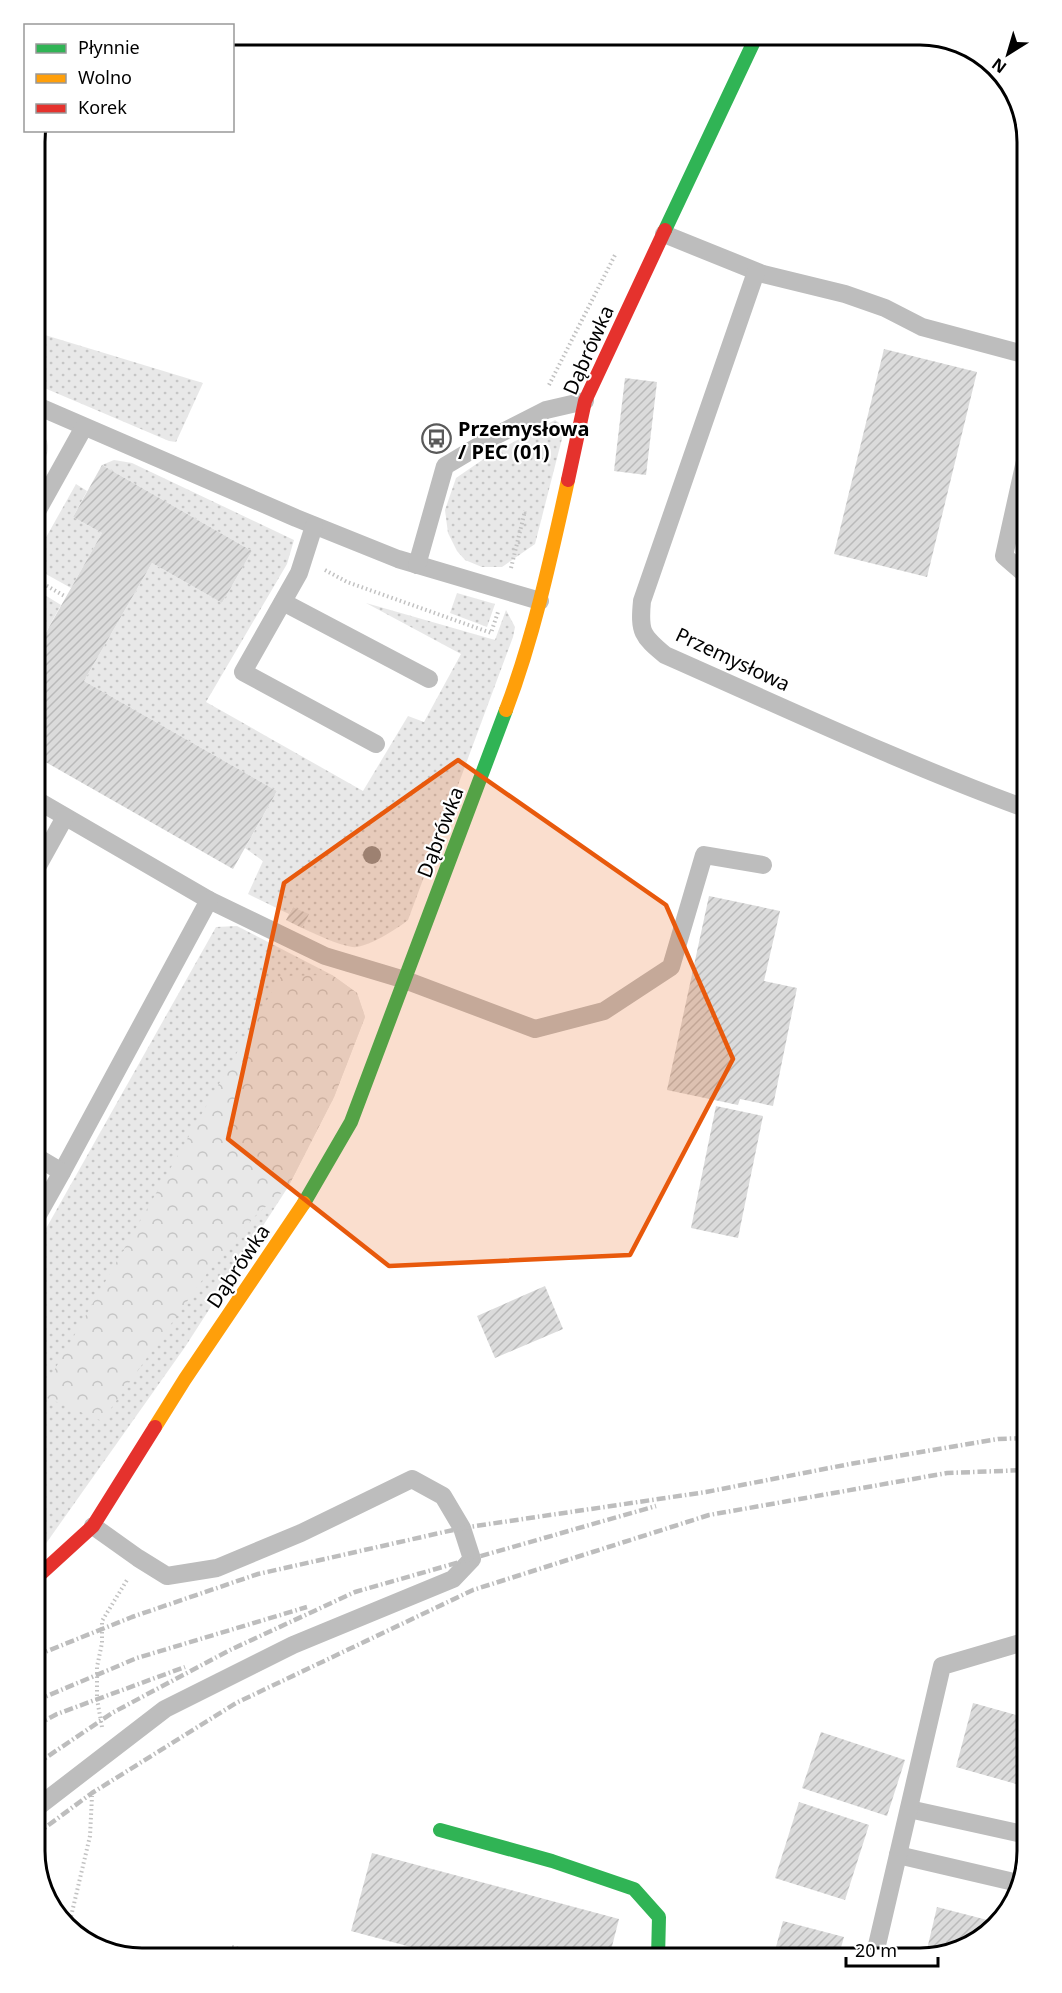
<svg xmlns="http://www.w3.org/2000/svg" width="1062" height="1993" viewBox="0 0 1062 1993" font-family="'Noto Sans',sans-serif">
	<style>
		.grass { fill: url(#grass-dots) }
		.forest { fill: url(#forest-crowns) }
		.building { fill: url(#building-hatch) }
		.lines { fill: none; stroke-linecap: round; stroke-linejoin: round }
		.path { stroke: #c2c2c2; stroke-width: 4; stroke-dasharray: 1.5 3; stroke-linecap: butt }
		.lane { stroke: #bdbdbd; stroke-width: 18 }
		.fast { stroke: #30b455; stroke-width: 14 }
		.slow { stroke: #ff9f0a; stroke-width: 14 }
		.jam { stroke: #e5322d; stroke-width: 14 }
		.rail { stroke: #bdbdbd; stroke-width: 4.5; stroke-dasharray: 9 3 1.5 3; stroke-linecap: butt }
		.tree { fill: #8b8b8b }
		.marked { fill: #e8590c; fill-opacity: 0.2; stroke: #e8590c; stroke-width: 4.5; stroke-linejoin: round }
		.labels { text-anchor: middle; dominant-baseline: central; stroke-width: 4.5; stroke-linejoin: round; paint-order: stroke }
		.street-label { font-size: 20px; fill: #000; stroke: #fff }
		.poi-label { font-size: 20px; font-weight: bold; fill: #000; stroke: #fff; text-anchor: start }
		.rim { fill: none; stroke: #000; stroke-width: 3 }
	</style>
	<defs>
		<pattern id="grass-dots" width="8" height="8" patternUnits="userSpaceOnUse" patternTransform="scale(1.5)"><rect width="8" height="8" fill="#e8e8e8"/><path d="M2 2h.1M6 6h.1" fill="none" stroke="#c5c5c5" stroke-width="1.8" stroke-linecap="round"/></pattern>
		<pattern id="forest-crowns" width="20" height="18" patternUnits="userSpaceOnUse" patternTransform="scale(1.5)"><rect width="20" height="18" fill="#e8e8e8"/><path d="M2 6a3 3 0 1 1 6 0M12 15a3 3 0 1 1 6 0" fill="none" stroke="#c5c5c5"/></pattern>
		<pattern id="building-hatch" width="6" height="6" patternUnits="userSpaceOnUse" patternTransform="scale(1.5)"><rect width="6" height="6" fill="#dbdbdb"/><path d="M-1 1l2-2M0 6l6-6M5 7l2-2" fill="none" stroke="#bababa"/></pattern>
	</defs>
	<rect width="100%" height="100%" fill="#fff"/>
	<g class="grass">
		<path d="M35,332L203,383L176,442L169,441L35,384Z"/>
		<path d="M555,420L565,427L535,544L502,567H482L465,560L457,551L448,533L445,510L456,478L491,454Z"/>
		<path d="M35,427C58,443 45,460 35,480Z"/>
		<path d="M114,460L132,463L294,540L287,564L206,702L363,791L408,716L424,722L461,654L366,603L495,640L506,610L515,627L513,637L408,920C397,929 366,949 352,947C335,944 318,935 302,928L308,914L293,907L289,914L248,894L263,861L245,848L277,791L84,681L152,563L222,603L252,551L102,465Z"/>
		<path d="M76,484L87,491L73,517L102,533L71,588L35,568V557Z"/>
		<path d="M35,589L61,605L35,652Z"/>
		<path d="M457,593L495,604L487,627L450,613Z"/>
		<path d="M237,926L332,975L357,993L365,1017L334,1097L288,1187L185,1347L35,1559V1248L216,927Z"/>
	</g>
	<path class="forest" d="M332,975L357,993L365,1017L334,1097L288,1187L253,1218L208,1272L102,1421L40,1395L281,976Z"/>
	<g class="building">
		<path d="M884,349L977,372L927,577L834,554Z"/>
		<path d="M625,378L657,382L646,475L614,471Z"/>
		<path d="M102,465L252,551L222,603L152,563L84,681L277,791L233,869L35,756V652L102,533L73,517Z"/>
		<path d="M709,896L780,911L764,981L797,988L773,1106L740,1099L738,1105L667,1090Z"/>
		<path d="M293,907L309,914L302,928L286,920Z"/>
		<path d="M716,1106L763,1116L738,1238L691,1228Z"/>
		<path d="M545,1286L563,1329L495,1358L477,1316Z"/>
		<path d="M973,1703L1027,1718V1787L956,1767Z"/>
		<path d="M821,1732L905,1760L887,1816L802,1788Z"/>
		<path d="M799,1802L869,1825L845,1900L775,1878Z"/>
		<path d="M372,1853L619,1919L609,1958H452L351,1931Z"/>
		<path d="M937,1907L995,1922L961,1950L925,1958Z"/>
		<path d="M783,1921L844,1937L838,1958H773Z"/>
	</g>
	<g class="lines">
		<g class="path">
			<path d="M549,385L615,255"/>
			<path d="M511,568L525,511"/>
			<path d="M325,570L347,582L491,633L498,612"/>
			<path d="M35,579L66,597"/>
			<path d="M102,1727L97,1699V1667L102,1643V1621L127,1580"/>
			<path d="M69,1925L90,1836L92,1796"/>
			<path d="M232,1947L270,1958"/>
		</g>
		<g class="lane">
			<path d="M664,234L763,274L845,294L885,308L922,327L1027,355"/>
			<path d="M756,272L642,601C639,632 642,636 665,655C785,708 904,764 1027,809"/>
			<path d="M35,405L296,518L398,559L540,601"/>
			<path d="M35,515L84,427"/>
			<path d="M314,526L299,573L243,672L376,744"/>
			<path d="M417,565L445,466L497,435L546,410L585,401"/>
			<path d="M1027,576L1004,556L1027,452"/>
			<path d="M283,602L429,679"/>
			<path d="M35,799L209,900L325,956L405,980L535,1029L604,1011L671,967L704,855L763,865"/>
			<path d="M35,871L65,817"/>
			<path d="M62,1172L209,900"/>
			<path d="M35,1220L62,1172L35,1156"/>
			<path d="M35,1809L165,1709L293,1645L453,1579L472,1559L462,1528L443,1496L412,1479L301,1533L217,1568L167,1576L138,1558L93,1526"/>
			<path d="M909,1809L1027,1835"/>
			<path d="M898,1855L1018,1883"/>
			<path d="M874,1958L942,1666L1027,1641"/>
		</g>
		<g class="fast">
			<path d="M665,230L757,35"/>
			<path d="M304,1203L351,1122L506,710"/>
			<path d="M440,1830L552,1861L634,1889L659,1917L658,1958"/>
		</g>
		<g class="slow">
			<path d="M506,710C534,636 551,557 568,480"/>
			<path d="M155,1427L185,1379L304,1203"/>
		</g>
		<g class="jam">
			<path d="M568,480L585,401L665,230"/>
			<path d="M35,1579L93,1526L155,1427"/>
		</g>
		<g class="rail">
			<path d="M35,1656L132,1617L258,1574L462,1528L706,1492L850,1464L998,1439L1027,1438"/>
			<path d="M35,1701L137,1658L307,1607"/>
			<path d="M35,1726L57,1714L185,1667"/>
			<path d="M35,1765L112,1713L230,1650L355,1592L656,1506"/>
			<path d="M35,1835L92,1793L236,1703L473,1590L709,1515L947,1473L1027,1470"/>
		</g>
	</g>
	<circle class="tree" cx="372" cy="855" r="9"/>
	<path class="marked" d="M458,760L666,905L733,1059L630,1255L389,1266L228,1139L284,883Z"/>
	<defs>
		<symbol id="bus-ring" viewBox="-11 -11 22 22"><circle r="9.5" fill="#fff" stroke="#595959" stroke-width="1.5"/><path d="M-5-6H5V4H4V6H2V4H-2V6H-4V4H-5ZM-3.5-4V0h7V-4ZM-3.5 1.2v1.5H-2V1.2ZM2 1.2v1.5H3.5V1.2Z" fill="#595959"/></symbol>
	</defs>
	<g fill-rule="evenodd">
		<use href="#bus-ring" x="420" y="422" width="33" height="33"/>
	</g>
	<g class="labels">
		<g class="street-label">
			<text transform="translate(588 350) rotate(-66)">Dąbrówka</text>
			<text transform="translate(733 659) rotate(25)">Przemysłowa</text>
			<text transform="translate(440 832) rotate(-69)">Dąbrówka</text>
			<text transform="translate(238 1266) rotate(-56)">Dąbrówka</text>
		</g>
		<g class="poi-label">
			<text x="458" y="428">Przemysłowa<tspan x="458" dy="23">/ PEC (01)</tspan></text>
		</g>
	</g>
	<path d="M0 0H1062V1993H0ZM142 45H920A97 97 0 0 1 1017 142V1851A97 97 0 0 1 920 1948H142A97 97 0 0 1 45 1851V142A97 97 0 0 1 142 45Z" fill="#fff" fill-rule="evenodd"/>
	<path class="rim" d="M142 45H920A97 97 0 0 1 1017 142V1851A97 97 0 0 1 920 1948H142A97 97 0 0 1 45 1851V142A97 97 0 0 1 142 45Z"/>
	<rect x="24" y="24" width="210" height="108" fill="#ffffff" stroke="#999999" stroke-width="1.5"/>
	<rect x="36" y="44" width="30" height="9" fill="#30b455" stroke="#999999" stroke-width="1.5"/>
	<text x="78" y="54" font-size="18" fill="#000000">Płynnie</text>
	<rect x="36" y="74" width="30" height="9" fill="#ff9f0a" stroke="#999999" stroke-width="1.5"/>
	<text x="78" y="84" font-size="18" fill="#000000">Wolno</text>
	<rect x="36" y="104" width="30" height="9" fill="#e5322d" stroke="#999999" stroke-width="1.5"/>
	<text x="78" y="114" font-size="18" fill="#000000">Korek</text>
	<g transform="translate(1008 54) rotate(217)" stroke="#ffffff" stroke-width="4.5" paint-order="stroke">
	<path d="M0-4.5L10 22L0 15L-10 22Z" fill="#000000"/>
	<text y="-9" font-size="16" font-weight="bold" text-anchor="middle" fill="#000000">N</text>
	</g>
	<path d="M846 1957v9h92v-9" fill="none" stroke="#000000" stroke-width="3"/>
	<text x="855" y="1957" font-size="18" fill="#000000" stroke="#ffffff" stroke-width="4.5" paint-order="stroke">20 m</text>
</svg>
